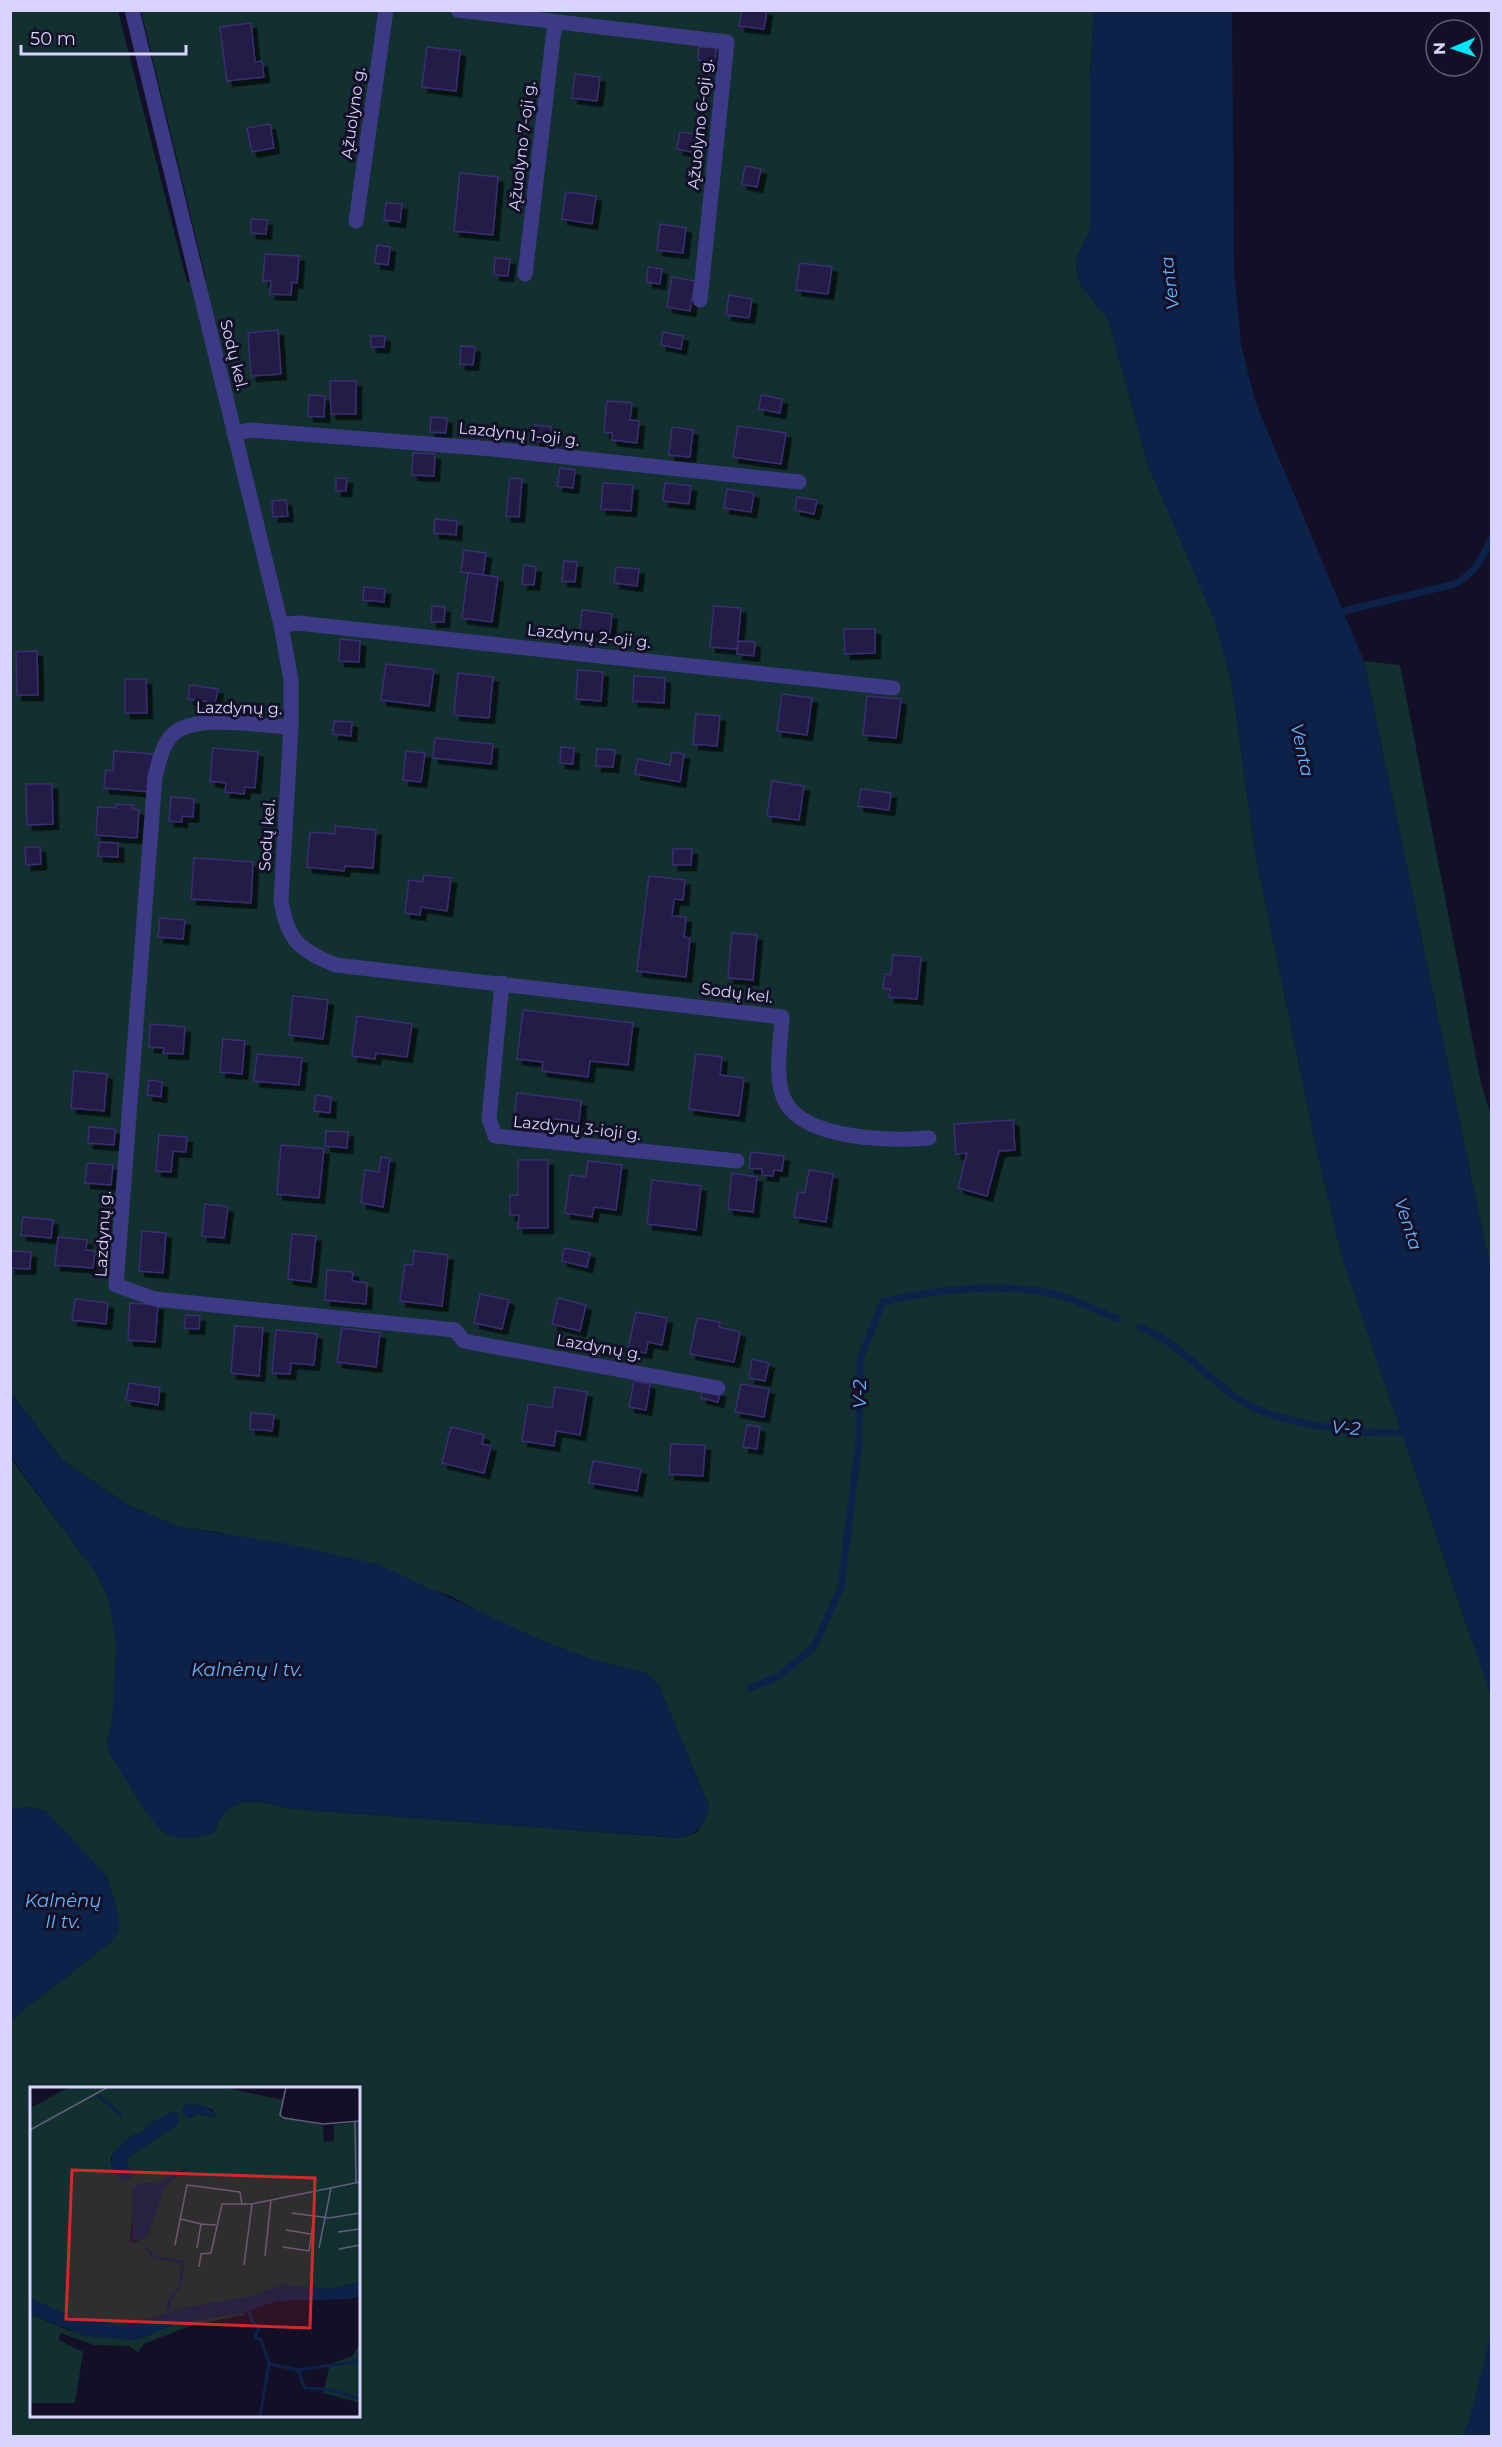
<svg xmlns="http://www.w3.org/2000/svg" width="1502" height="2447" viewBox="0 0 1502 2447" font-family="Montserrat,sans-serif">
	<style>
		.green { fill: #12302f; fill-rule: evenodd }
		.water { fill: #0c2248 }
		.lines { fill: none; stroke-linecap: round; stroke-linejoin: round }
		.stream { stroke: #0c2248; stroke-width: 7 }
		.building { fill: #241b47; stroke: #3b2d73; stroke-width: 1.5; filter: url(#shadow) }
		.minor { stroke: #3d3a85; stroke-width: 15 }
		.labels { text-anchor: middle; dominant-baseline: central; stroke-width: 6; stroke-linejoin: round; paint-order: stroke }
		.street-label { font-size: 16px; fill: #d9d4ff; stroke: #130f26 }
		.water-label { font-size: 18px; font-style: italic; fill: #62b6ff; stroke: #130f26 }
		.inset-river { fill: none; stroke: #0c2248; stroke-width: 3 }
		.inset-road { fill: none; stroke: #625e7d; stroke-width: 1.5 }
		.view { fill: #d62828; fill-opacity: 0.15; stroke: #d62828; stroke-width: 3 }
		.inset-edge { fill: none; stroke: #d9d4ff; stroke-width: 3 }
	</style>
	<defs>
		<filter id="shadow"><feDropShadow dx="5.5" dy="5.5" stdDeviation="0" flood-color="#0009"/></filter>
	</defs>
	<rect width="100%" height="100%" fill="#130f26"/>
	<g class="green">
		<path d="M11,11H118L187,282L206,279L141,11H1094L1090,76V231L1078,254L1076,266L1080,284L1109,321L1148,465L1215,619L1232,684L1255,852L1315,1142L1342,1257L1491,1696L1492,2334L1470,2419L1463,2436H11V2020L111,1942L31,1807L11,1809L10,1457L95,1572L108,1598L117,1641L113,1714L107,1743L214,1833C229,1789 259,1802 295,1809L679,1838L698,1832L709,1806L658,1684L646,1673L591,1659L547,1643L485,1615L449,1595L218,1532L180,1527L128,1505L63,1461L11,1393ZM32,2088H358V2416H32Z"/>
		<path d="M1364,661L1400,665L1481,1083L1491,1115V1272Z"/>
	</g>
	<g class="water">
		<path d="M1094,11H1232L1234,270L1241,344L1255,401L1364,661L1491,1272V1696L1342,1257L1315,1142L1255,852L1232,684L1214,619L1148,465L1109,321L1080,284L1076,266L1078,253L1090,231V76Z"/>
		<path d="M11,1393L63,1461L128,1505L180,1527L283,1543L377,1564L547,1643L591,1659L646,1673L658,1684L709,1806C705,1826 698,1832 680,1838L295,1809C259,1802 229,1789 214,1833C200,1839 172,1842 160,1829C145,1814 123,1774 110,1755L107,1743L113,1714L116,1641L108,1598L95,1572L11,1457Z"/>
		<path d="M31,1807L46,1811L107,1876L119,1916V1930L111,1942L11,2020V1809Z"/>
		<path d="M1491,2334V2436H1463L1470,2419Z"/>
	</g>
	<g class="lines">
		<g class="stream">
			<path d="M1338,615L1344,611L1455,584C1476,572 1482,559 1492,537"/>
			<path d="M1140,1327C1179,1342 1205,1377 1240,1400C1277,1424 1363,1436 1408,1432"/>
			<path d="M750,1688L779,1676L814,1647L841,1587L859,1442L860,1359L883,1302C934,1289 1006,1282 1058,1295C1078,1301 1098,1311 1118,1319"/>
		</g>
	</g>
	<g class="building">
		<path d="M742,10H767L764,29L739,26Z"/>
		<path d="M251,23L255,62L262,61L264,77L227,81L220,27Z"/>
		<path d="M427,47L460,51L456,91L422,87Z"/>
		<path d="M699,47L716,48L715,62L698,60Z"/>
		<path d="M575,74L600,77L597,101L572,98Z"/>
		<path d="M270,124L274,148L252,152L247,128Z"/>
		<path d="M680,132L699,135L696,153L677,149Z"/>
		<path d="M745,166L761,169L757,187L742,184Z"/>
		<path d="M460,173L498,177L493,235L454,231Z"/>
		<path d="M566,192L596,196L592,224L562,219Z"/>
		<path d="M386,203L402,204L400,222L384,220Z"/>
		<path d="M251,219L267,220L266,234L251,233Z"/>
		<path d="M660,224L686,228L683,253L657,250Z"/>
		<path d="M377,245L390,247L388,265L375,263Z"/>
		<path d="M265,254L299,256L297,283L292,282L291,295L270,294L271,281H263Z"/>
		<path d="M495,258L510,259L508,276L494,275Z"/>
		<path d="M800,263L832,267L828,294L796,290Z"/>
		<path d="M648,267L662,269L660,284L647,282Z"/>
		<path d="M672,277L695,281L690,311L667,307Z"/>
		<path d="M729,295L752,299L749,318L726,315Z"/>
		<path d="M278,330L281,374L251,376L248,333Z"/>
		<path d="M663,332L683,336L681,349L661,345Z"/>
		<path d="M371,336H385L384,347H371Z"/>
		<path d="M461,346L475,347L473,365L460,364Z"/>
		<path d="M330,381H356V414H331Z"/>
		<path d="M309,395L325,396L324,417L308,416Z"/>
		<path d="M761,395L782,399L780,413L759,409Z"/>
		<path d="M607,401L632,403L630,420L639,421L637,443L612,440V433L604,432Z"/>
		<path d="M431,417L447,418L446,433L430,432Z"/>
		<path d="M535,425L551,427L549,442L534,441Z"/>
		<path d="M738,426L786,433L781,464L733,457Z"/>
		<path d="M672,427L693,430L690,457L669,455Z"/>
		<path d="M413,453L435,454L434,476L412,475Z"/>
		<path d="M560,468L575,470L573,488L557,486Z"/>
		<path d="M336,478H347L346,491H336Z"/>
		<path d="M510,478L522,479L519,517L506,516Z"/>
		<path d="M603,483L633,485L631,511L601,509Z"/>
		<path d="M665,483L691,486L689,504L663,501Z"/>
		<path d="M727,489L754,493L751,512L724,508Z"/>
		<path d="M797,497L817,500L814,514L795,510Z"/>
		<path d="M286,500L288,516L273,517L272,501Z"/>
		<path d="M435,519L457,521L456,535L434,533Z"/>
		<path d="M464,550L486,553L483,575L461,572Z"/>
		<path d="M564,561L577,562L575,582L562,581Z"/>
		<path d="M524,565L536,567L534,585L522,584Z"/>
		<path d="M616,567L639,569L637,586L614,583Z"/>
		<path d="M468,573L498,577L492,622L462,618Z"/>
		<path d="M364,587L385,589L384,602L363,600Z"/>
		<path d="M432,606L445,607L444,622H431Z"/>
		<path d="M714,606L741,608L737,649L710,647Z"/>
		<path d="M582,610L612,614L610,633L580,630Z"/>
		<path d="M844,629H875V653L845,654Z"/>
		<path d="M340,639L360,641L359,662L339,661Z"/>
		<path d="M738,641L755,642L754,656L737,654Z"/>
		<path d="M37,651L38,695H17L16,652Z"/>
		<path d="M386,664L434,670L429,706L381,700Z"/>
		<path d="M578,670L603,672L601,701L576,699Z"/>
		<path d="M458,673L493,677L489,718L454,715Z"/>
		<path d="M634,676L665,678L664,703L633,701Z"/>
		<path d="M125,679H146L147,713H125Z"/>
		<path d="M190,685L218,689L215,703L188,699Z"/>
		<path d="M782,694L812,698L807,735L777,731Z"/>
		<path d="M867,696L901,699L896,738L863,735Z"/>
		<path d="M696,714L720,716L717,746L693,744Z"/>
		<path d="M334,721L352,722L351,736L333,734Z"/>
		<path d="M435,738L493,744L491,764L433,758Z"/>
		<path d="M561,747L574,748L573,764L560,763Z"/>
		<path d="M213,748L258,752L255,788L245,787L244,794L225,792L226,783L210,781Z"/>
		<path d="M597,749L615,750L613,767L596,766Z"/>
		<path d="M114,751L153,754L150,792L104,788L106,770L113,771Z"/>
		<path d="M406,751L425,753L421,782L403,780Z"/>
		<path d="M672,752L684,754L680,782L635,774L638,759L670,765Z"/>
		<path d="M772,781L804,786L799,820L767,816Z"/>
		<path d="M26,784H52L53,824L27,825Z"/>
		<path d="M861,789L891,793L889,810L858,806Z"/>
		<path d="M171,797L194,799L193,817L182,816V822L169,821Z"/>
		<path d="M116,804L133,805L132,809L139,810L137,838L96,835L98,807L116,808Z"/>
		<path d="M335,826L376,830L373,868L345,866L344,871L307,867L310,832L335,834Z"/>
		<path d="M99,842L118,843V857L98,856Z"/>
		<path d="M25,847H40L41,864L26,865Z"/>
		<path d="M673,849H692L691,865H673Z"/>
		<path d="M194,858L253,862L251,903L191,899Z"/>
		<path d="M424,875L451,878L447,911L421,907L420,915L405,913L409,880L423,882Z"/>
		<path d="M649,876L685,880L683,900L674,899L672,916L686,917L684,937L690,938L686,977L637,971Z"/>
		<path d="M160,918L185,920L183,939L158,937Z"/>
		<path d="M732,933L757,935L753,980L728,978Z"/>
		<path d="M893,955L921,957L917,999L889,997L890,989L883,988L885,974L891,975Z"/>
		<path d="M293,996L328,1000L323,1039L289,1035Z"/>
		<path d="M523,1010L633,1023L628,1065L590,1061L588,1077L542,1071L543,1062L517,1059Z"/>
		<path d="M357,1016L412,1024L407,1057L376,1053L375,1059L352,1056Z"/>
		<path d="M150,1024L185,1027L183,1054L163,1053L164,1048L149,1047Z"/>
		<path d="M223,1039L245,1041L242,1074L220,1072Z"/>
		<path d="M257,1054L302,1058L299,1085L254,1081Z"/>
		<path d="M696,1054L722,1057L720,1075L744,1078L739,1116L689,1109Z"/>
		<path d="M74,1071L107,1074L104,1111L71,1108Z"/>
		<path d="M149,1080L162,1082L161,1097L147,1095Z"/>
		<path d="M517,1093L581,1101L579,1122L547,1118L545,1133L513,1129Z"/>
		<path d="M316,1095L331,1097L330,1113L314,1111Z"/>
		<path d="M1013,1120L1015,1150L999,1151L987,1196L958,1188L967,1153L956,1154L954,1124Z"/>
		<path d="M89,1127L115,1129L114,1145L88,1143Z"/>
		<path d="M326,1131L348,1132L347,1148L325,1146Z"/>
		<path d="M159,1135L187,1137L186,1152L173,1151L171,1172L156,1171Z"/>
		<path d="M281,1145L324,1149L319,1198L277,1194Z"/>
		<path d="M751,1152L784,1156L782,1171L774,1170L773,1176L762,1175V1169L749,1168Z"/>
		<path d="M381,1157L390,1158L383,1207L361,1203L365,1170L379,1172Z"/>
		<path d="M518,1160H548V1228H518L519,1215H510V1195H518Z"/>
		<path d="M588,1161L622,1165L616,1210L594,1207L592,1217L565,1213L570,1175L586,1177Z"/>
		<path d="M87,1163L113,1165L111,1185L85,1183Z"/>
		<path d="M809,1170L833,1174L826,1222L794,1217L798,1192L805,1193Z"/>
		<path d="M732,1173L757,1177L753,1212L728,1209Z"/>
		<path d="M652,1180L701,1186L696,1230L647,1224Z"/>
		<path d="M205,1204L228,1207L224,1238L202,1236Z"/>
		<path d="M23,1217L53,1220L51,1238L21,1235Z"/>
		<path d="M142,1231L166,1233L163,1273L139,1271Z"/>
		<path d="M292,1234L316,1236L311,1282L288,1279Z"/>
		<path d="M58,1237L87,1240L86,1250L95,1251L93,1268L55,1265Z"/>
		<path d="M564,1248L590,1253L587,1267L562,1261Z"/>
		<path d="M11,1251L31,1252L30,1269L10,1268Z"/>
		<path d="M414,1251L448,1255L442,1306L400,1301L405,1264L413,1265Z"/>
		<path d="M327,1270L353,1272L352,1281L367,1283L366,1304L325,1300Z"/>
		<path d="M480,1294L509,1300L502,1329L474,1323Z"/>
		<path d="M558,1298L586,1305L580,1331L552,1324Z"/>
		<path d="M75,1299L108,1303L106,1324L72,1320Z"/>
		<path d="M130,1303L158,1305L155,1342L128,1340Z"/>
		<path d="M636,1312L667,1318L662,1345L648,1342L646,1353L628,1349Z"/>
		<path d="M186,1315L200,1316L199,1329L184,1328Z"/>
		<path d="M697,1318L720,1322L719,1327L740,1332L734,1362L690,1354Z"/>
		<path d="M235,1326L263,1328L259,1376L231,1373Z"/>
		<path d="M342,1328L380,1333L376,1367L337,1362Z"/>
		<path d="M276,1330L317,1334L314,1365L291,1363L290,1374L272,1373Z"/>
		<path d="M752,1359L769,1363L765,1381L749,1378Z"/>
		<path d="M634,1381L650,1384L646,1410L629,1407Z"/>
		<path d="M129,1383L160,1388L158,1405L126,1400Z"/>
		<path d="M741,1384L769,1389L764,1417L735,1412Z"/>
		<path d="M555,1387L587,1392L580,1435L556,1431L554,1446L522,1441L528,1404L552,1408Z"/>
		<path d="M703,1388L720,1392L718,1402L701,1398Z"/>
		<path d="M251,1413L274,1415L272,1431L250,1429Z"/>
		<path d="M747,1425L760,1427L757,1449L743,1447Z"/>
		<path d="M451,1427L484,1435L482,1444L491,1446L484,1473L442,1463Z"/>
		<path d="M671,1444L705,1445L703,1476L669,1474Z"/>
		<path d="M593,1461L641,1469L637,1491L589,1483Z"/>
	</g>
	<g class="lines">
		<g class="minor">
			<path d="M132,10L281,625L291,680V727L281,900C287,940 299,950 336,965L782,1017C781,1043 773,1080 786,1103C808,1140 891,1141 929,1138"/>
			<path d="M458,10L727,42L700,300"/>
			<path d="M356,221L386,10"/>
			<path d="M525,274L555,22"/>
			<path d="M234,433L252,430L493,449L799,482"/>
			<path d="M281,625L298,623L893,688"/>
			<path d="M291,727C260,726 197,713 173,734C162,745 159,762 155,777L116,1285L155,1299L455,1330L464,1341L718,1388"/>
			<path d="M502,983L489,1119L495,1136L737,1161"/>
		</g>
	</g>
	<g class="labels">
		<g class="street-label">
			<text transform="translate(353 113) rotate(-82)">Ąžuolyno g.</text>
			<text transform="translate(700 124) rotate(-84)">Ąžuolyno 6-oji g.</text>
			<text transform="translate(522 146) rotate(-83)">Ąžuolyno 7-oji g.</text>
			<text transform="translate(234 355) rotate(76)">Sodų kel.</text>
			<text transform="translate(519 434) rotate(6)">Lazdynų 1-oji g.</text>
			<text transform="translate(589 636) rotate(6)">Lazdynų 2-oji g.</text>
			<text transform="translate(239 708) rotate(1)">Lazdynų g.</text>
			<text transform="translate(267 835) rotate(-86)">Sodų kel.</text>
			<text transform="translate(737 993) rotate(7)">Sodų kel.</text>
			<text transform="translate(577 1128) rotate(6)">Lazdynų 3-ioji g.</text>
			<text transform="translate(103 1234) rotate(-87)">Lazdynų g.</text>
			<text transform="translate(599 1347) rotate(10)">Lazdynų g.</text>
		</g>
		<g class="water-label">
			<text transform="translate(1170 283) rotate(-97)">Venta</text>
			<text transform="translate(1302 750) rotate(78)">Venta</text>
			<text transform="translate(1408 1224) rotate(72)">Venta</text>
			<text transform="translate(860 1394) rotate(-90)">V-2</text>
			<text transform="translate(1346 1428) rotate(5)">V-2</text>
			<text x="247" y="1670">Kalnėnų I tv.</text>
			<text x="63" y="1901">Kalnėnų<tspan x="63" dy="21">II tv.</tspan></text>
		</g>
	</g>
	<g transform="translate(30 2087)">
		<rect width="330" height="330" fill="#130f26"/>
		<path d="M40,0H193L253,13L251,31L293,38L294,55L304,54V38L330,35V195L301,202L253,198L219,210L155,221L92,239L39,229L0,211V21ZM157,17L182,22L187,31L168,27L159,31ZM147,26L149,36L99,70L96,75L99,81L81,79V70L95,54L113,45L117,38ZM158,81L135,99L117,150L103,156L100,153L104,107L111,96L126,97ZM215,225L214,228L162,238L114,257L108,265L98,259L64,258L30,246L29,253L53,265L45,316H0V227L40,244L105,253L148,236ZM330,257V316L293,306L300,277L322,269Z" fill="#12302f" fill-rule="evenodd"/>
		<path d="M157,17L174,18L189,31L168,27L157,31L151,22ZM141,25L147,26L149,36L99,70L96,77L105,88L92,96L81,79L83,66L102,48L113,45L117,38ZM158,80L135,99L117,150L102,155V101L111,96L126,97ZM330,195V209L319,212L247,214L215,225L148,236L105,253L55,249L0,227V211L39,229L92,239L155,221L219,210L253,198L301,202Z" fill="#0c2248"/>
		<path class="inset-river" d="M68,8L92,29M115,160L124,170L153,175L150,198M219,223L222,234L229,240L225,250L231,253L239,277L230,330M138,226L140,213L149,200M240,277L268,283L330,274M268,283L275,301L297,302L330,312"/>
		<path class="inset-road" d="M256,0L250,28L254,31L293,37L330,34M325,35L326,96M0,43L78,0M262,126L299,131L330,126M151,132L171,137M256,143L281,147M308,145L330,142M145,158L157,98L210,105L212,118M253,160L279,164L284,130M167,161L171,137L186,138M289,161L301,101M309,162L330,158M235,169L241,113M214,178L222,117M169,180L171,167L181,166L192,117H222L330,95"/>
		<path class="view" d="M42,83L285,91L280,241L36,232Z"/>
		<rect width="330" height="330" class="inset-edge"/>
	</g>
	<rect width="1502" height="2447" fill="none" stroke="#d9d4ff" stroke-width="24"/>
	<g transform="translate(1454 48) rotate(268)"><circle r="28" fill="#130f26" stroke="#625e7d" stroke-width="1.5"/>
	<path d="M0-4.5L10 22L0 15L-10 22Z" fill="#00e5ff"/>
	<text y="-9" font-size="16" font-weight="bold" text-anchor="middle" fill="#d9d4ff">N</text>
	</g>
	<path d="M21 45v9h165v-9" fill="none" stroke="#d9d4ff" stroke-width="3"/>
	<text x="30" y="45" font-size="18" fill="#d9d4ff" stroke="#130f26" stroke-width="4.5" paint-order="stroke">50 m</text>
</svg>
